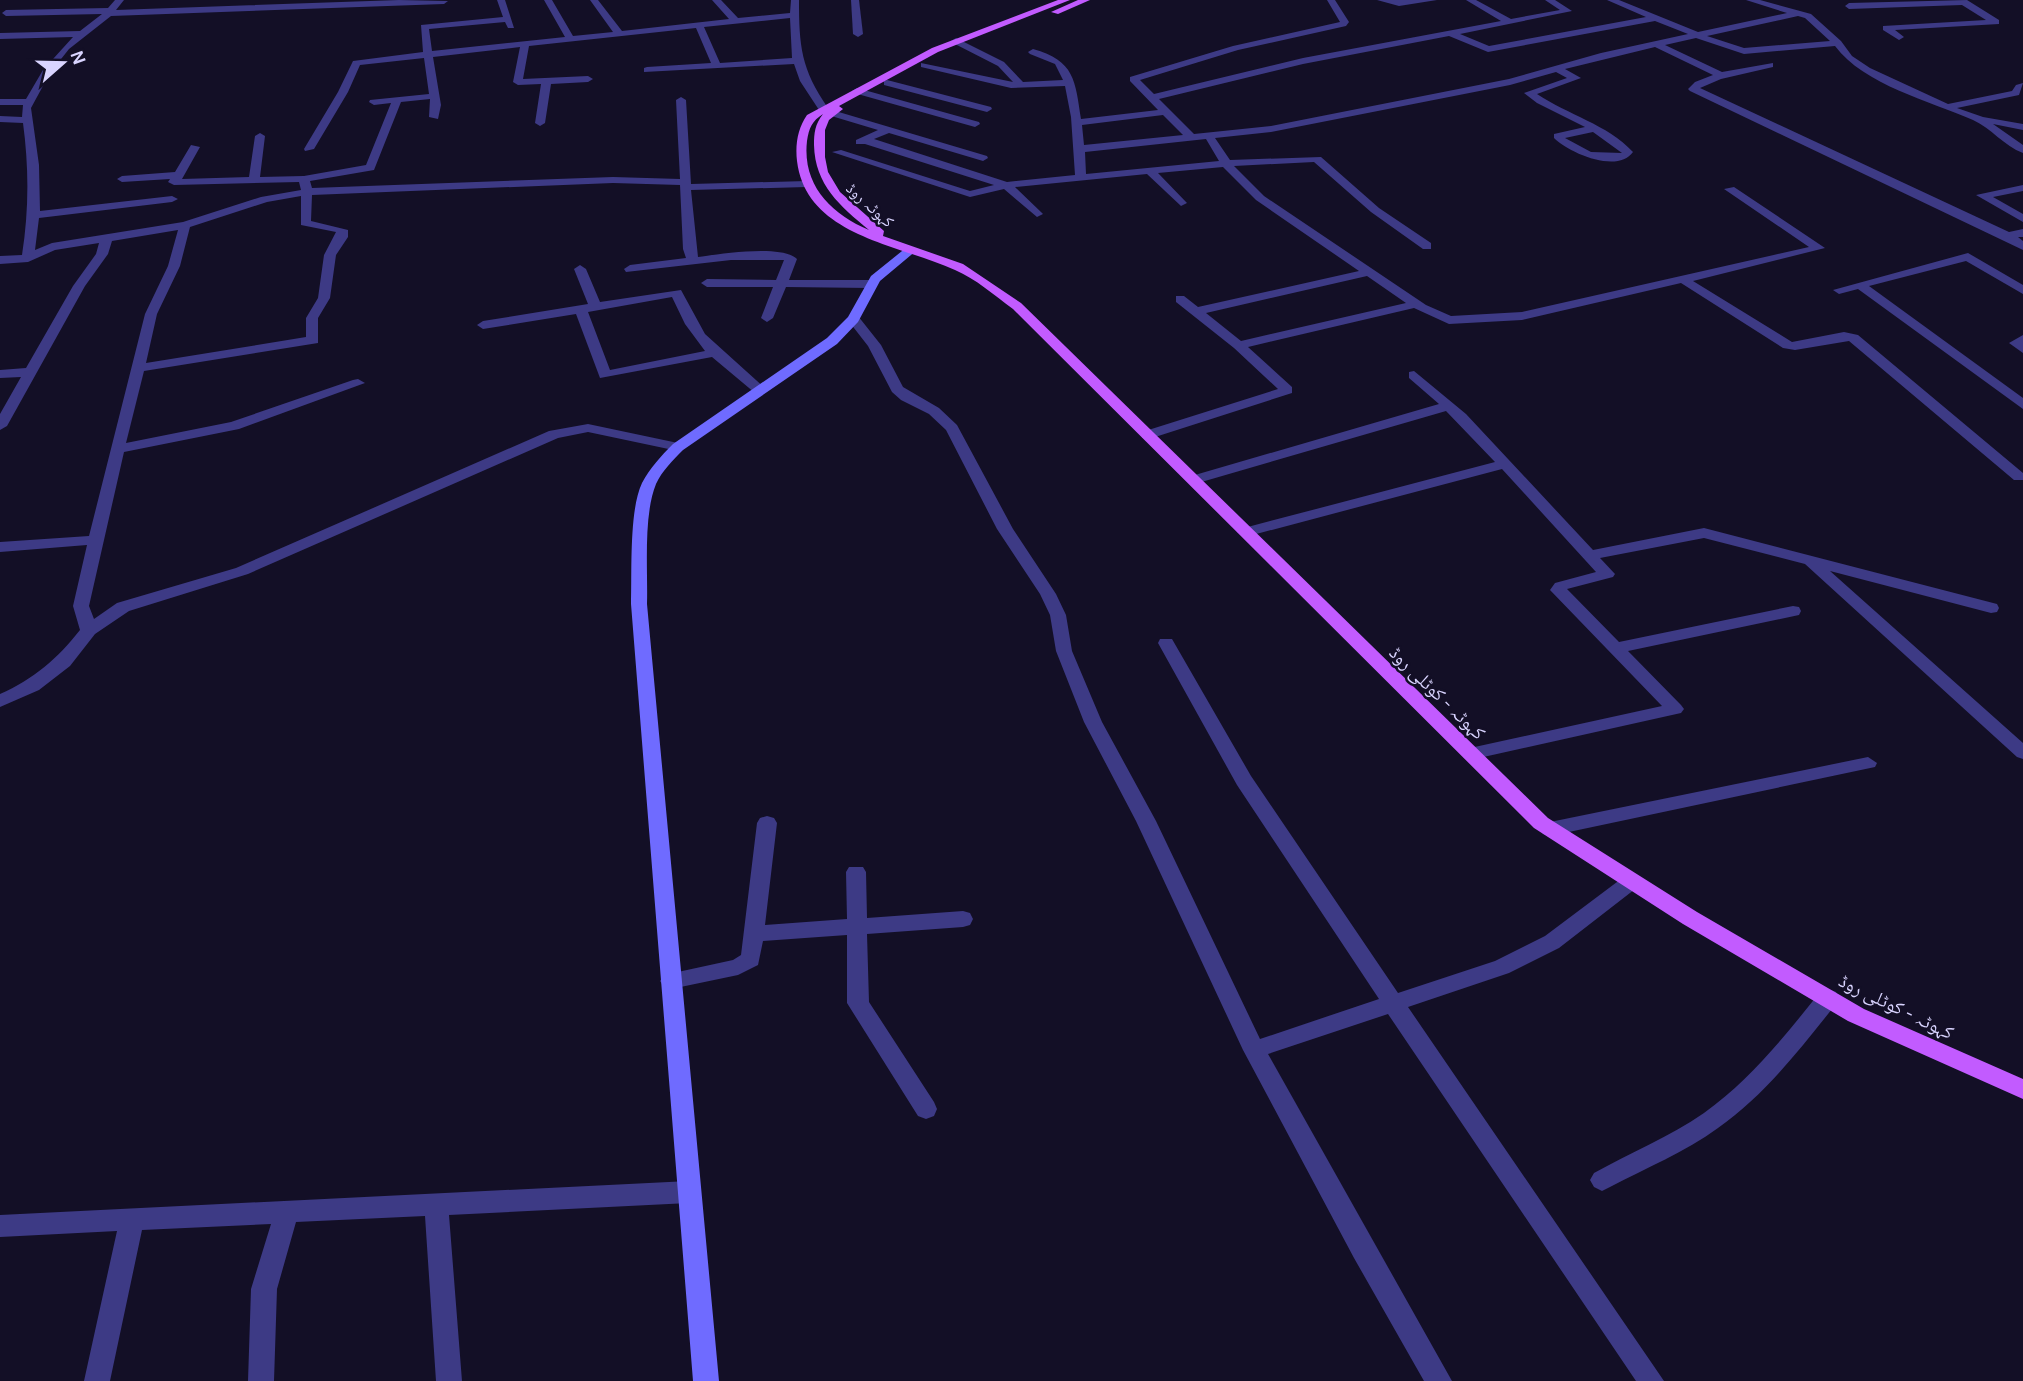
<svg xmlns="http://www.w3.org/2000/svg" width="2023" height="1381" viewBox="0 0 2023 1381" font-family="Karla,'Noto Naskh Arabic',sans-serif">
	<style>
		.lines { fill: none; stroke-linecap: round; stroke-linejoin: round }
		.minor { fill: #3d3a85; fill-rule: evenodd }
		.secondary { fill: #6f6bff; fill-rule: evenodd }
		.primary { fill: #c25bff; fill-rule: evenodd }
		.labels { text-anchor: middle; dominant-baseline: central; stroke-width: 5; stroke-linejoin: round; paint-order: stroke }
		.far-street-label { font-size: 16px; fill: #d9d4ff; stroke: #130f26 }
		.street-label { font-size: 19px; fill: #d9d4ff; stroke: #130f26 }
	</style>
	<rect width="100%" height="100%" fill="#130f26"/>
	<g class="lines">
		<g class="minor">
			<path d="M115,0H124L116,10L399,0L448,1L444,4L111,16L69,49L50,73L31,108L39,165L40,211L172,196L178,199L172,202L39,218L35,250L52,243L183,222L261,197L301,190L299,182L174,185L168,182L170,179L122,182L117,179L122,176L175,172L191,145L200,147L182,179L249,177L255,136L260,133L265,136L260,177L304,176L366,165L391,103L374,105L369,102L370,100L429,94L424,58L360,65L348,92L314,149L305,151L304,149L338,92L353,61L423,52L421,25L503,17L497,0H505L514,28H508L505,22L429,29L432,51L565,37L544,0H552L573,36L613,32L590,0H598L622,31L729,19L712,0H721L738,18L790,13L791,0H799C799,46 801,69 828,108L827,110H819L800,81L794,64L644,72V68L647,67L711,63L696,28L529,46L523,79L588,76L593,79L588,82L551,84L545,123L540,126L535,123L541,84L518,85L513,82L520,47L433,57L441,105L438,119L429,117L430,99L401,102L374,170L310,181L312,188L613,177L680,179L676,100L681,97L686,100L691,184L807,181L813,184L807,187L691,190L698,257C719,254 782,244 797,259L789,280H870L876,284L870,288L786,287L773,318L767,322L761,318L773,287H707L701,283L707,279L776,280L784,260H731L626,272L624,269L630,265L686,258L683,249L680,185L613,183L312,195L311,221L348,230V237L336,255L330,298L318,318V343L144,371L126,443L231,422L353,380L358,379L365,383L239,429L124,452L89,606L94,619L117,603L236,568L549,431L588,424L678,443L685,447L678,451L588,432L558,438L248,574L129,611L95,634L70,666L39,690L0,707V694C34,679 57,659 80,630L73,606L87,545L0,552V542L89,536L145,314L168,266L178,230L112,241L108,254L85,286L7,426L0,430V414L21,377L0,378V370L26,368L73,286L96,254L99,243L55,250L28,262L0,264V256L22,255C29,210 29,168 23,123L0,122V116L22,117L23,105H0V99H26L43,70L73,37L0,39V33L80,31L102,14L6,16L2,13L6,10L108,8ZM790,18L792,58L720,63L704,27ZM301,196V225L336,232L324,255L318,298L306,318V337L146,363L157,314L180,266L190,227L267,202Z"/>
			<path d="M851,0H859L863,34L858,37L853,34Z"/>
			<path d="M1327,0H1335L1349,22L1346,26L1238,50L1140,80L1154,94L1303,58L1501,21L1466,0H1476L1511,19L1560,10L1545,0H1555L1572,11L1460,34L1489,46L1646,17L1607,0H1619L1698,32L1787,13L1746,0H1760L1811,14L1841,41L1852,56L1870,68L1948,104L2012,91L2016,85L2023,83L2019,95L1957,108L1983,117L2023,124V130L1993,124L2023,145V153C2004,146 1991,128 1973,120C1930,101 1864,85 1835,46L1744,54L1696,38L1665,45L1722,72L1773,63V67L1721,79L1700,88L2009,232L2023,229V237H2018L2023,241V250L1690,91L1688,89L1695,82L1713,75L1655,47L1565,69L1581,78L1537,94C1568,115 1607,124 1633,152C1618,174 1569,153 1554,138V134L1585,127L1537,103L1524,93L1567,78L1556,72L1510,85L1271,132L1215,138L1230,160L1321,157L1379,208L1431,243V249H1423L1371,212L1314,162L1234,166L1264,196L1426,305L1451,316L1522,312L1809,247L1724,189L1734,187L1825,248L1693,281L1792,342L1844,332L1858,335L2023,473V480H2014L1849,341L1795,350L1783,348L1681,283L1522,320L1449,324L1414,308L1248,347L1292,387V393L1152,438H1142V432L1278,389L1234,348L1176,302V296H1184L1198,307L1359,271L1256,200L1223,167L1158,173L1187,203L1181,206L1147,174L1015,187L1041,212L1043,214L1037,217L1004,189L970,197L832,152L841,150L970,191L994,185L865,144H856V140L878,130L828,115L827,113L832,110L987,156L988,158L983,161L889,133L874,139L1007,182L1075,175L1071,117L1065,86L1011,88L921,67V63L1013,82L998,66L953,43L951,41L956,38L1004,62L1023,82L1063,80L1055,64L1030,54L1028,52L1033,49C1075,61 1075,80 1081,119L1158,110L1130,81V77L1233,46L1340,22ZM1798,16L1805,18L1830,41L1744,48L1707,36ZM1655,21L1688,34L1601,53L1509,79L1271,126L1194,134L1159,99L1303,64L1449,36L1488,52ZM1163,115L1183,135L1084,145L1082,125ZM1593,132L1622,153L1591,152L1565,138ZM1206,139L1219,161L1086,174L1085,152ZM1367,276L1406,303L1241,341L1206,313Z"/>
			<path d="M1377,0H1437L1399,6Z"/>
			<path d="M1967,0L1999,20V24L1895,30L1904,37L1899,40L1883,30V26L1986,20L1962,5L1849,9L1845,6L1849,3Z"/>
			<path d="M887,80L991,107L992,109L987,112L884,85V81Z"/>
			<path d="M857,88L979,122L980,124L975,127L854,93L852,91Z"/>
			<path d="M2023,185V191L1993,197L2023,214V222L1976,195Z"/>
			<path d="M1968,253L2023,285V294L1966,261L1869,286L2023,398V409L1858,289L1839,294L1833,290Z"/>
			<path d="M580,265L586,269L600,302L681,290L705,334L767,390L760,394L755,393L712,357L600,378L576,314L483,329L477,325L483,321L588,304L574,269ZM672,297L685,324L705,351L610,370L588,312Z"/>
			<path d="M853,315L858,316L881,345L903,387L939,408L957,425L1013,529L1056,594L1066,615L1072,651L1102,722L1156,821L1260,1039L1379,999L1237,785L1158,643L1160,639H1172L1251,776L1398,993L1495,961L1545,936L1625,876H1639L1642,881L1639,886L1559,948L1509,973L1408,1007L1664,1381H1636L1388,1014L1268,1054L1452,1381H1424L1354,1258L1243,1050L1136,821L1084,722L1056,651L1050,615L1040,594L997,529L946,430L929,414L901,400L892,392L868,346L847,319Z"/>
			<path d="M2023,335V353L2009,343Z"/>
			<path d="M1414,371L1466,414L1593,550L1704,528L1997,604L1999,608L1997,612L1991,613L1830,571L2023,743V759L2017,757L1805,564L1704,538L1600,558L1615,574L1613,577L1567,589L1619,642L1793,606L1799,607L1801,611L1799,615L1628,651L1681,705L1684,709L1681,713L1470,760L1464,758L1461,754L1470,748L1662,706L1550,590L1555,583L1596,572L1502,469L1245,537L1237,532L1240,529L1495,462L1446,411L1198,483L1193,484L1186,480L1188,477L1439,404L1409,378V372Z"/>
			<path d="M1868,757L1877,763L1875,767L1550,836L1543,834L1540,829L1543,824L1550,822Z"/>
			<path d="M767,816L774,818L777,823L765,925L847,919L846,872L849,867H863L866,872L867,918L963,911L970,913L973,919L970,925L963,927L867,934L869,1002L934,1102L937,1109L934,1116L926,1119L918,1116L847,1003V935L763,941L758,965L738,975L671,989L664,987L660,981L664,975L733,960L741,955L757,823L760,818Z"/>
			<path d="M1828,989L1836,992L1839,998L1836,1004C1800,1049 1765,1095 1718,1128C1685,1152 1646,1168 1610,1187L1602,1191L1594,1187L1590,1180L1594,1173C1630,1153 1669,1137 1704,1113C1750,1080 1785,1036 1820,992Z"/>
			<path d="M689,1181L697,1184L701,1192L697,1200L689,1203L449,1215L462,1381H436L425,1216L296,1222L277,1289L274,1381H248L251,1289L271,1224L142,1230L110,1381H84L117,1231L0,1237V1215Z"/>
		</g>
		<path class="secondary" d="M907,247L917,250L880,281L858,322L837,344L683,450C673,460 662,471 656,484C643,516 648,570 647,604L719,1381H693L631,604C632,572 629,510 642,483C650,468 661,456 673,444L827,338L848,317L871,276Z"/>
		<g class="primary">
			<path d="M1058,0H1070L938,52L839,106L843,109L829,120L825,130V157L828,172L840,192L884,231L883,236L963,264L1021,303L1548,818L1697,912L1864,1009L2023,1079V1099L1848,1021L1683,924L1534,828L1013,309C994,295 976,279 955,270C898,244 806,236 797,161C795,144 798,128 807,115L932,48ZM823,114C815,124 814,133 814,145C815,185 840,206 869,230C831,214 802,185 807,141C809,128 812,121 823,114Z"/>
			<path d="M1078,0H1090L1058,14L1051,12Z"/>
		</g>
	</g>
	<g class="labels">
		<g class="far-street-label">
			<text transform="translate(870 205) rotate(42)">کہوٹہ روڈ</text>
		</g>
		<g class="street-label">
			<text transform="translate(1437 693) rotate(44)">کہوٹہ - کوٹلی روڈ</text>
			<text transform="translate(1896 1007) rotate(26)">کہوٹہ - کوٹلی روڈ</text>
		</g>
	</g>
	<g transform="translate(63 63) rotate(70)" stroke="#130f26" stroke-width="5" paint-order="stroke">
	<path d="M0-5L12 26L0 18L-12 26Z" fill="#d9d4ff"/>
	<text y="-10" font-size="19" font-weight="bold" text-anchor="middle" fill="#d9d4ff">N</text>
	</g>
</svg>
